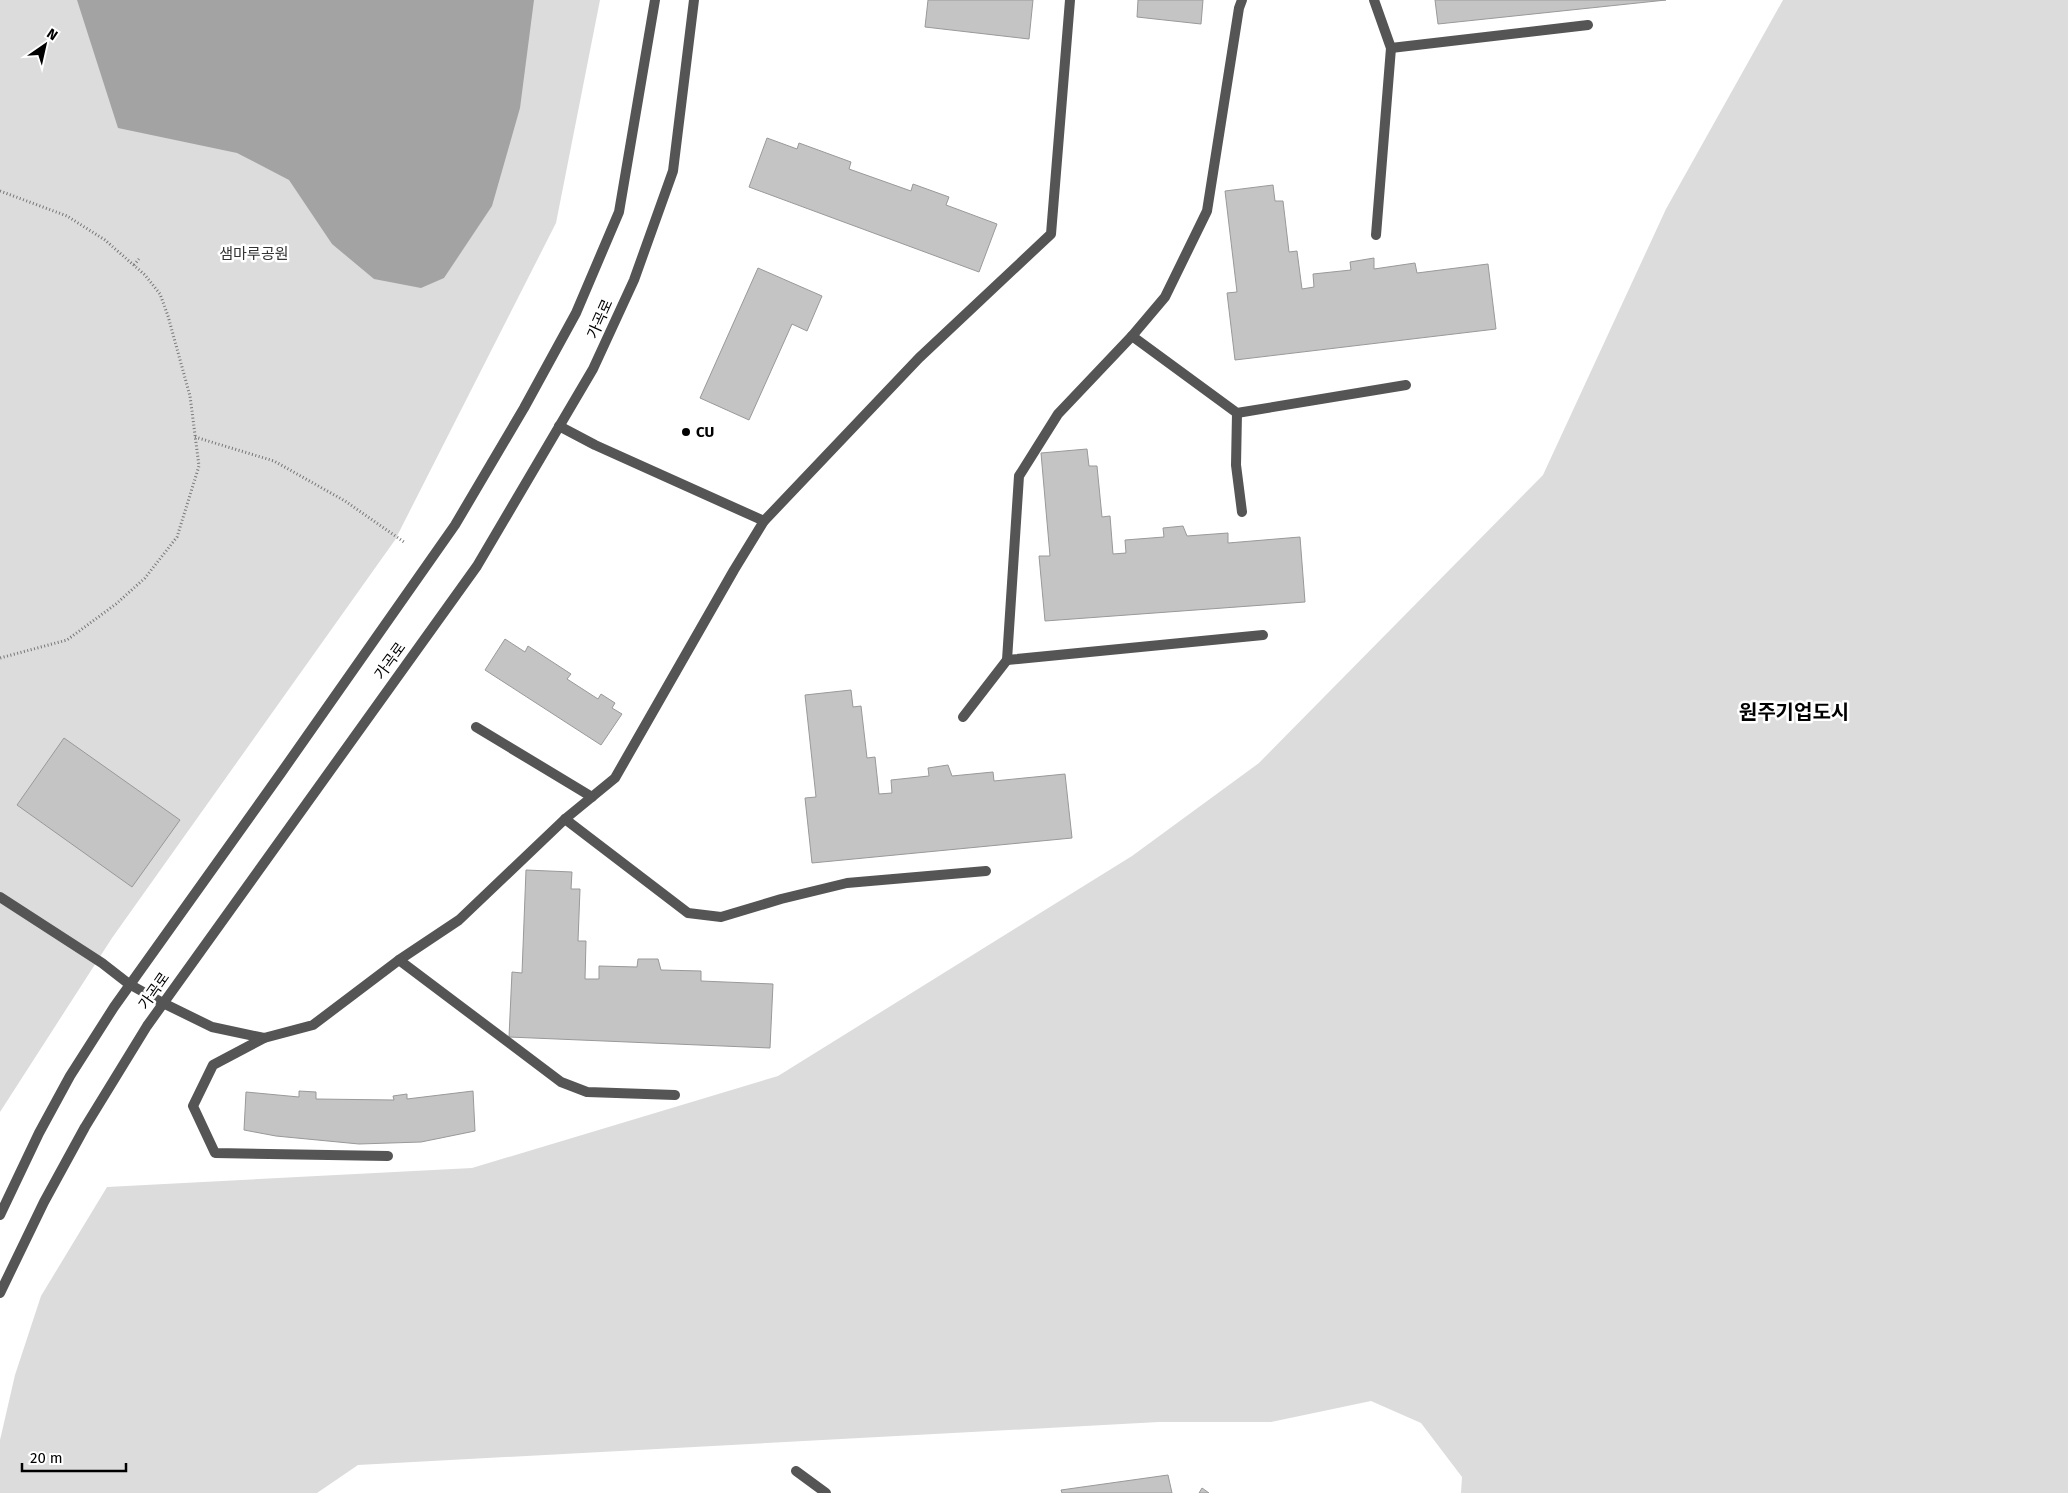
<svg xmlns="http://www.w3.org/2000/svg" width="2068" height="1493" viewBox="0 0 2068 1493" font-family="'Fira Sans','Noto Sans KR',sans-serif">
	<style>
		.green { fill: #dcdcdc }
		.water { fill: #a3a3a3 }
		.building { fill: #c4c4c4; stroke: #999 }
		.lines { fill: none; stroke-linecap: round; stroke-linejoin: round }
		.path { stroke: #777; stroke-width: 3; stroke-dasharray: 1 2.5; stroke-linecap: butt }
		.service { stroke: #555; stroke-width: 10 }
		.tertiary { stroke: #555; stroke-width: 10 }
		.poi-dot { fill: #000; stroke: #fff; stroke-width: 2 }
		.labels { text-anchor: middle; dominant-baseline: central; stroke-width: 5; stroke-linejoin: round; paint-order: stroke }
		.park-label { font-size: 15px; fill: #333; stroke: #fff }
		.street-label { font-size: 15px; fill: #000; stroke: #fff }
		.poi-label { font-size: 15px; font-weight: bold; fill: #000; stroke: #fff; text-anchor: start }
		.district-label { font-size: 20px; font-weight: bold; fill: #000; stroke: #fff }
	</style>
	<rect width="100%" height="100%" fill="#fff"/>
	<g class="green">
		<path d="M0,0H600L556,223L395,540L112,938L0,1112Z"/>
		<path d="M1783,0H2068V1493H1461L1462,1477L1421,1423L1371,1401L1271,1422H1159L358,1465L317,1493H0V1440L15,1375L41,1296L107,1187L472,1168L778,1076L1132,856L1259,763L1543,475L1666,209Z"/>
	</g>
	<path class="water" d="M77,0H534L520,108L492,206L444,278L421,288L374,279L332,244L289,180L237,153L118,128Z"/>
	<g class="building">
		<path d="M928,0H1033L1029,39L925,27Z"/>
		<path d="M1138,0H1203L1201,24L1137,17Z"/>
		<path d="M1435,0H1666L1438,24Z"/>
		<path d="M767,138L797,149L799,143L851,162L849,169L911,191L913,184L949,197L946,205L997,224L979,272L749,187Z"/>
		<path d="M1273,185L1275,201H1283L1289,252L1297,251L1302,289L1314,287L1313,274L1351,270L1350,262L1374,258V269L1415,263L1417,273L1488,264L1496,329L1235,360L1227,293L1237,292L1225,191Z"/>
		<path d="M758,268L822,296L807,331L792,324L749,420L700,398Z"/>
		<path d="M1087,449L1089,466H1097L1102,517L1110,516L1113,554L1126,553L1125,540L1164,537L1163,528L1183,526L1187,536L1228,533V543L1300,537L1305,602L1045,621L1039,556H1050L1041,453Z"/>
		<path d="M505,639L525,652L528,646L571,674L567,679L598,699L601,694L615,703L612,708L622,714L601,745L485,670Z"/>
		<path d="M851,690L853,707L861,706L867,758L875,757L879,794L892,793L891,780L929,776L928,768L948,765L952,776L993,772L994,781L1065,774L1072,838L812,863L805,798L816,797L805,695Z"/>
		<path d="M64,738L180,820L132,887L17,805Z"/>
		<path d="M526,870L572,872L571,889H580L578,941H586L585,979H599V966L637,967L638,959H658L661,970L701,971V981L773,984L770,1048L509,1037L512,972L522,973Z"/>
		<path d="M299,1091L316,1092V1099L394,1100L393,1096L407,1094V1099L473,1091L475,1131L421,1142L359,1144L276,1136L244,1130L246,1092L299,1097Z"/>
		<path d="M1168,1475L1172,1493H1062L1061,1490Z"/>
		<path d="M1202,1488L1209,1493H1199Z"/>
	</g>
	<g class="lines">
		<g class="path">
			<path d="M0,191L67,216L105,240L145,275L160,294L168,316L190,396L199,466L177,537L145,578L116,604L67,640L0,658"/>
			<path d="M134,265L139,259"/>
			<path d="M195,437L274,461L345,501L404,542"/>
		</g>
		<g class="service">
			<path d="M1374,0L1391,48L1376,235"/>
			<path d="M1391,48L1588,25"/>
			<path d="M1132,336L1237,413L1406,385"/>
			<path d="M1237,413L1236,465L1242,512"/>
			<path d="M559,426L595,445L764,521"/>
			<path d="M1007,660L1263,635"/>
			<path d="M963,717L1007,660L1019,476L1058,414L1132,336L1165,297L1207,211L1239,8L1242,0"/>
			<path d="M476,727L592,797"/>
			<path d="M565,819L688,913L721,917L781,899L847,883L986,871"/>
			<path d="M0,897L102,963L129,984"/>
			<path d="M399,960L561,1082L587,1092L675,1095"/>
			<path d="M163,1003L212,1027L264,1038L313,1025L399,960L459,920L565,819L615,778L734,570L764,521L919,358L1051,234L1070,0"/>
			<path d="M264,1038L213,1065L193,1106L215,1153L388,1156"/>
			<path d="M796,1471L826,1493"/>
		</g>
		<g class="tertiary">
			<path d="M129,984L163,1003"/>
			<path d="M0,1215L39,1133L70,1076L114,1007L281,773L455,525L524,408L576,313L619,212L655,0"/>
			<path d="M0,1293L44,1202L85,1127L147,1026L477,566L593,369L634,280L673,171L694,0"/>
		</g>
	</g>
	<circle class="poi-dot" cx="686" cy="432" r="5"/>
	<g class="labels">
		<g class="park-label">
			<text x="254" y="254">샘마루공원</text>
		</g>
		<g class="street-label">
			<text transform="translate(600 319) rotate(-66)">가곡로</text>
			<text transform="translate(390 661) rotate(-54)">가곡로</text>
			<text transform="translate(154 991) rotate(-55)">가곡로</text>
		</g>
		<g class="poi-label">
			<text x="696" y="432">CU</text>
		</g>
		<g class="district-label">
			<text x="1794" y="712">원주기업도시</text>
		</g>
	</g>
	<g transform="translate(45 45) rotate(34)" stroke="#ffffff" stroke-width="4" paint-order="stroke">
	<path d="M0-4L9 19L0 12L-9 19Z" fill="#000000"/>
	<text y="-8" font-size="14" font-weight="bold" text-anchor="middle" fill="#000000">N</text>
	</g>
	<path d="M22 1463v8h104v-8" fill="none" stroke="#000000" stroke-width="2.5"/>
	<text x="30" y="1463" font-size="15" fill="#000000" stroke="#ffffff" stroke-width="4" paint-order="stroke">20 m</text>
</svg>
